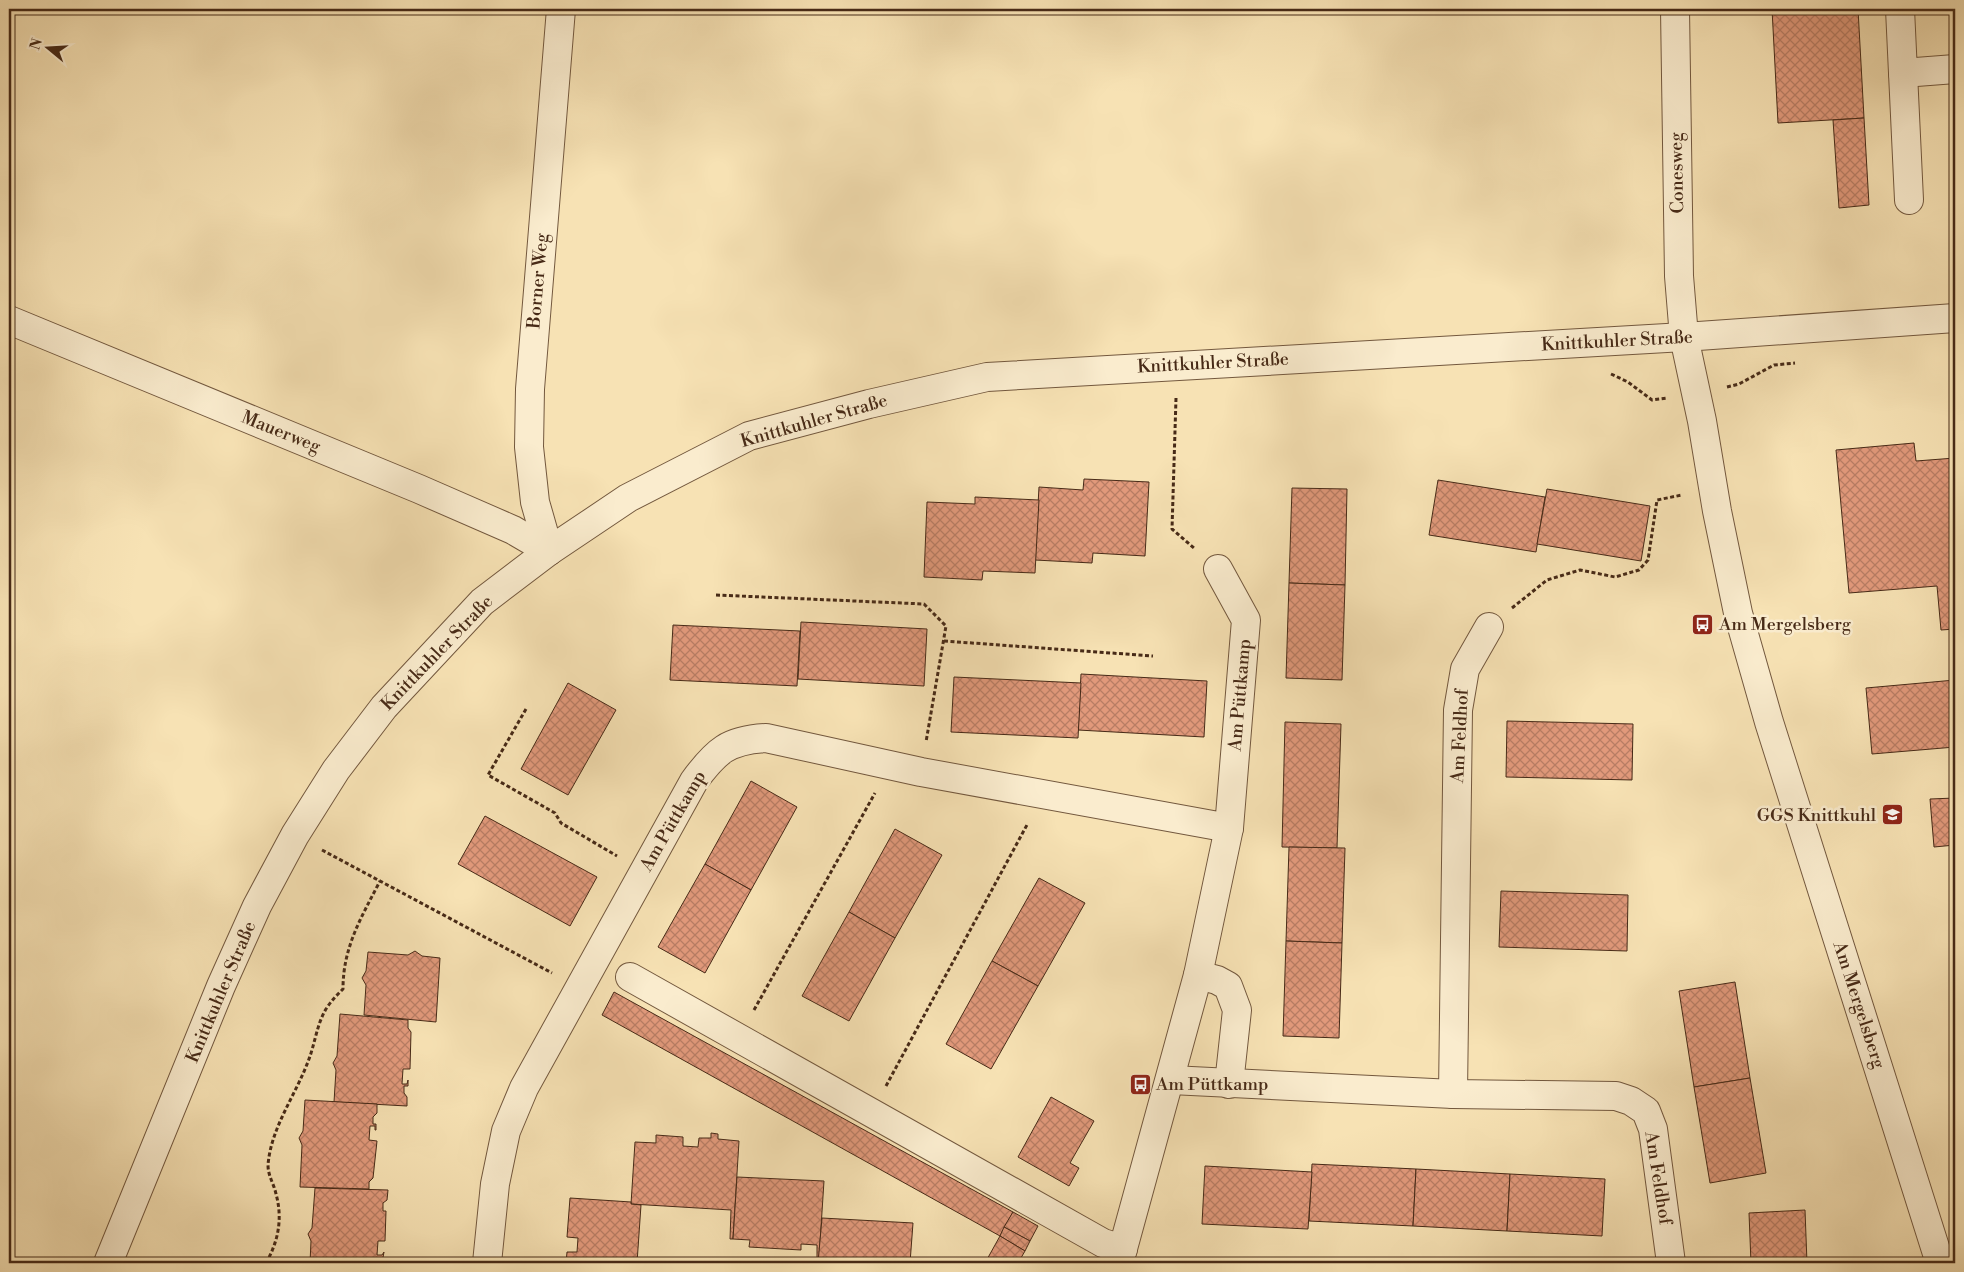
<svg xmlns="http://www.w3.org/2000/svg" width="1964" height="1272" viewBox="0 0 1964 1272" font-family="'Libre Bodoni',serif">
	<style>
		.building { fill: url(#building-cross-hatch); stroke: #472a17 }
		.lines { fill: none; stroke-linecap: round; stroke-linejoin: round }
		.minor-casing { stroke: #73583e; stroke-width: 30 }
		.path { stroke: #472a17; stroke-width: 3; stroke-dasharray: 4 2.5; stroke-linecap: butt }
		.minor { stroke: #faecce; stroke-width: 28 }
		.labels { text-anchor: middle; dominant-baseline: central; stroke-width: 5; stroke-linejoin: round; paint-order: stroke }
		.street-label { font-size: 18px; fill: #472a17; stroke: #faecce }
		.poi-label { font-size: 18px; fill: #472a17; stroke: #faecce; text-anchor: start }
	</style>
	<defs>
		<pattern id="building-cross-hatch" width="8" height="8" patternUnits="userSpaceOnUse" patternTransform="scale(1.25)"><rect width="8" height="8" fill="#e1997b"/><path d="M0 0l8 8M0 8l8-8" fill="none" stroke="#b87d64"/></pattern>
	</defs>
	<rect width="100%" height="100%" fill="#f7e2b4"/>
	<filter id="stains"><feTurbulence type="fractalNoise" baseFrequency=".004" numOctaves="4"/><feColorMatrix values="0 0 0 0 .2 0 0 0 0 .09 0 0 0 0 .02 0 0 0 .5 -.17"/></filter>
	<radialGradient id="worn" r=".72"><stop offset=".6" stop-color="#630" stop-opacity="0"/><stop offset="1" stop-color="#630" stop-opacity=".3"/></radialGradient>
	<g class="building">
		<path d="M1772,9H1858L1864,118L1778,123Z"/>
		<path d="M1864,118L1869,205L1839,208L1833,120Z"/>
		<path d="M1914,443L1916,461L1955,458V629L1941,630L1937,586L1849,593L1836,450Z"/>
		<path d="M1084,479L1149,482L1145,556L1093,553L1092,563L1035,560L1039,487L1083,490Z"/>
		<path d="M1438,480L1545,497L1536,552L1429,535Z"/>
		<path d="M1292,488L1347,489L1345,585L1289,583Z"/>
		<path d="M1547,489L1650,506L1641,561L1537,544Z"/>
		<path d="M975,497L1039,500L1035,573L983,571L982,580L924,577L927,502L975,504Z"/>
		<path d="M1289,583L1345,585L1342,680L1286,678Z"/>
		<path d="M801,622L927,629L924,686L798,679Z"/>
		<path d="M673,625L800,631L797,686L670,680Z"/>
		<path d="M1081,674L1207,681L1204,737L1078,730Z"/>
		<path d="M954,677L1081,683L1078,738L951,732Z"/>
		<path d="M1955,680V747L1872,754L1866,688Z"/>
		<path d="M568,683L616,710L568,795L521,769Z"/>
		<path d="M1507,721L1633,724L1632,780L1506,777Z"/>
		<path d="M1285,722L1341,724L1337,848L1282,847Z"/>
		<path d="M751,781L797,807L751,890L705,864Z"/>
		<path d="M1955,798V845L1934,847L1930,799Z"/>
		<path d="M485,816L597,877L570,926L458,864Z"/>
		<path d="M895,829L942,855L895,938L849,912Z"/>
		<path d="M1289,847L1345,848L1342,943L1286,941Z"/>
		<path d="M705,864L751,890L705,973L658,947Z"/>
		<path d="M1039,878L1085,903L1038,986L992,961Z"/>
		<path d="M1501,891L1628,895L1627,951L1499,947Z"/>
		<path d="M849,912L895,938L849,1021L802,996Z"/>
		<path d="M1286,941L1342,943L1339,1038L1283,1036Z"/>
		<path d="M415,951L422,956L440,958L436,1022L364,1015L366,985L362,978L366,971L368,952L408,955Z"/>
		<path d="M992,961L1038,986L991,1069L946,1044Z"/>
		<path d="M1735,982L1750,1078L1694,1087L1679,991Z"/>
		<path d="M614,992L1013,1212L1000,1236L602,1015Z"/>
		<path d="M340,1014L408,1020V1028L411,1032L410,1069H403L402,1084H407L408,1080V1086H404V1093L407,1097V1106L334,1102L336,1070L333,1063L337,1056Z"/>
		<path d="M1750,1078L1766,1173L1710,1183L1694,1087Z"/>
		<path d="M1051,1097L1094,1121L1070,1163L1079,1168L1069,1186L1018,1157Z"/>
		<path d="M305,1100L377,1104V1113L373,1117V1124H376V1130H375V1126H370L369,1140L377,1141L373,1178L369,1182V1189L300,1187L302,1145L299,1138L303,1131Z"/>
		<path d="M711,1133L718,1134V1139L739,1141L733,1239H730L731,1210L631,1204L635,1142L656,1143V1135L683,1137V1146L698,1147L699,1138H711Z"/>
		<path d="M1312,1164L1416,1169L1413,1226L1309,1221Z"/>
		<path d="M1205,1166L1312,1172L1308,1229L1202,1224Z"/>
		<path d="M1416,1169L1510,1174L1507,1231L1413,1226Z"/>
		<path d="M1510,1174L1605,1179L1602,1236L1507,1231Z"/>
		<path d="M737,1177L824,1181L819,1258H817V1245L801,1244V1250L749,1247L750,1240L733,1239Z"/>
		<path d="M315,1188L388,1190L387,1200L383,1203V1211H386L385,1241H378L377,1255H382L384,1252L382,1263H310L311,1241L308,1234L312,1228Z"/>
		<path d="M570,1198L631,1202V1204L641,1205L637,1263H566L567,1252H577L578,1238L567,1237Z"/>
		<path d="M1805,1210L1807,1263H1751L1749,1213Z"/>
		<path d="M1013,1212L1038,1226L1030,1241L1004,1227Z"/>
		<path d="M822,1218L913,1223L910,1263H818Z"/>
		<path d="M1004,1227L1030,1241L1025,1251L1000,1236Z"/>
		<path d="M1000,1236L1025,1251L1018,1263H985Z"/>
	</g>
	<g class="lines">
		<defs>
			<g id="minor">
				<path d="M1675,9L1679,276L1684,337L1702,421L1717,511L1738,613L1769,722L1940,1263"/>
				<path d="M1900,9L1903,73L1955,69"/>
				<path d="M1903,73L1909,200"/>
				<path d="M9,320L419,489L513,530L549,551"/>
				<path d="M549,551L535,502L529,447L530,389L561,9"/>
				<path d="M1198,975L1217,980L1228,986L1237,1010L1229,1084"/>
				<path d="M630,977L1103,1243L1123,1249"/>
				<path d="M1171,1080L1453,1094L1616,1096L1631,1101L1646,1111L1653,1129L1671,1263"/>
				<path d="M1453,1094L1458,710L1465,669L1489,627"/>
				<path d="M108,1263L221,986L257,906L295,835L336,770L384,707L482,602L549,551L628,498L749,436L869,404L987,377L1684,337L1955,318"/>
				<path d="M487,1263L495,1184L506,1131L524,1088L694,781C716,751 728,740 766,738L921,772L1229,828L1246,620L1218,569"/>
				<path d="M1119,1263L1198,975L1229,828"/>
			</g>
		</defs>
		<use href="#minor" class="minor-casing"/>
		<g class="path">
			<path d="M1611,374L1628,382L1652,400L1667,398"/>
			<path d="M1727,387L1739,384L1774,365L1795,363"/>
			<path d="M1176,398L1172,529L1195,549"/>
			<path d="M716,595L924,604L946,626L926,742"/>
			<path d="M1512,608L1547,580L1580,570L1615,577L1639,570L1648,560L1657,500L1682,495"/>
			<path d="M944,641L1153,656"/>
			<path d="M526,709L488,775L555,813L561,823L617,856"/>
			<path d="M322,850L552,973"/>
			<path d="M754,1010L875,793"/>
			<path d="M886,1086L1028,823"/>
			<path d="M266,1263C278,1242 283,1219 276,1194C274,1184 268,1176 268,1165C271,1127 296,1095 309,1059C315,1043 317,1024 326,1009C331,1001 337,995 343,989C343,947 361,918 380,881"/>
		</g>
		<use href="#minor" class="minor"/>
	</g>
	<defs>
		<symbol id="bus-square" viewBox="-11 -11 22 22"><rect x="-9" y="-9" width="18" height="18" rx="4" fill="#8f2418" stroke="#faecce"/><path d="M-5-6H5V4H4V6H2V4H-2V6H-4V4H-5ZM-3.5-4V0h7V-4ZM-3.5 1.2v1.5H-2V1.2ZM2 1.2v1.5H3.5V1.2Z" fill="#fff"/></symbol>
		<symbol id="school-square" viewBox="-11 -11 22 22"><rect x="-9" y="-9" width="18" height="18" rx="4" fill="#8f2418" stroke="#faecce"/><path d="M0-5L7-2L0 1L-7-2ZM-4 1L0 2.5L4 1V4Q0 6-4 4Z" fill="#fff"/></symbol>
	</defs>
	<g fill-rule="evenodd">
		<use href="#bus-square" x="1690" y="612" width="25" height="25"/>
		<use href="#school-square" x="1880" y="802" width="25" height="25"/>
		<use href="#bus-square" x="1128" y="1072" width="25" height="25"/>
	</g>
	<g class="labels">
		<g class="street-label">
			<text transform="translate(1677 173) rotate(-91)">Conesweg</text>
			<text transform="translate(538 281) rotate(-85)">Borner Weg</text>
			<text transform="translate(1617 341) rotate(-3)">Knittkuhler Straße</text>
			<text transform="translate(1213 363) rotate(-3)">Knittkuhler Straße</text>
			<text transform="translate(814 421) rotate(-16)">Knittkuhler Straße</text>
			<text transform="translate(281 432) rotate(22)">Mauerweg</text>
			<text transform="translate(437 653) rotate(-46)">Knittkuhler Straße</text>
			<text transform="translate(1240 695) rotate(-85)">Am Püttkamp</text>
			<text transform="translate(1460 736) rotate(-87)">Am Feldhof</text>
			<text transform="translate(673 821) rotate(-60)">Am Püttkamp</text>
			<text transform="translate(221 992) rotate(-67)">Knittkuhler Straße</text>
			<text transform="translate(1859 1005) rotate(72)">Am Mergelsberg</text>
			<text transform="translate(1658 1178) rotate(81)">Am Feldhof</text>
		</g>
		<g class="poi-label">
			<text x="1719" y="624">Am Mergelsberg</text>
			<text x="1876" y="815" text-anchor="end">GGS Knittkuhl</text>
			<text x="1156" y="1084">Am Püttkamp</text>
		</g>
	</g>
	<rect width="1964" height="1272" fill="none" stroke="#f7e2b4" stroke-width="30"/>
	<rect x="10" y="10" width="1944" height="1252" fill="none" stroke="#472a17" stroke-width="2.5"/>
	<rect x="15" y="15" width="1934" height="1242" fill="none" stroke="#472a17"/>
	<g transform="translate(48 48) rotate(288)" stroke="#faecce" stroke-width="4" paint-order="stroke">
	<path d="M0-4L9 19L0 12L-9 19Z" fill="#472a17"/>
	<text y="-8" font-size="14" font-weight="bold" text-anchor="middle" fill="#472a17">N</text>
	</g>
	<rect width="100%" height="100%" filter="url(#stains)"/>
	<rect width="100%" height="100%" fill="url(#worn)"/>
</svg>
